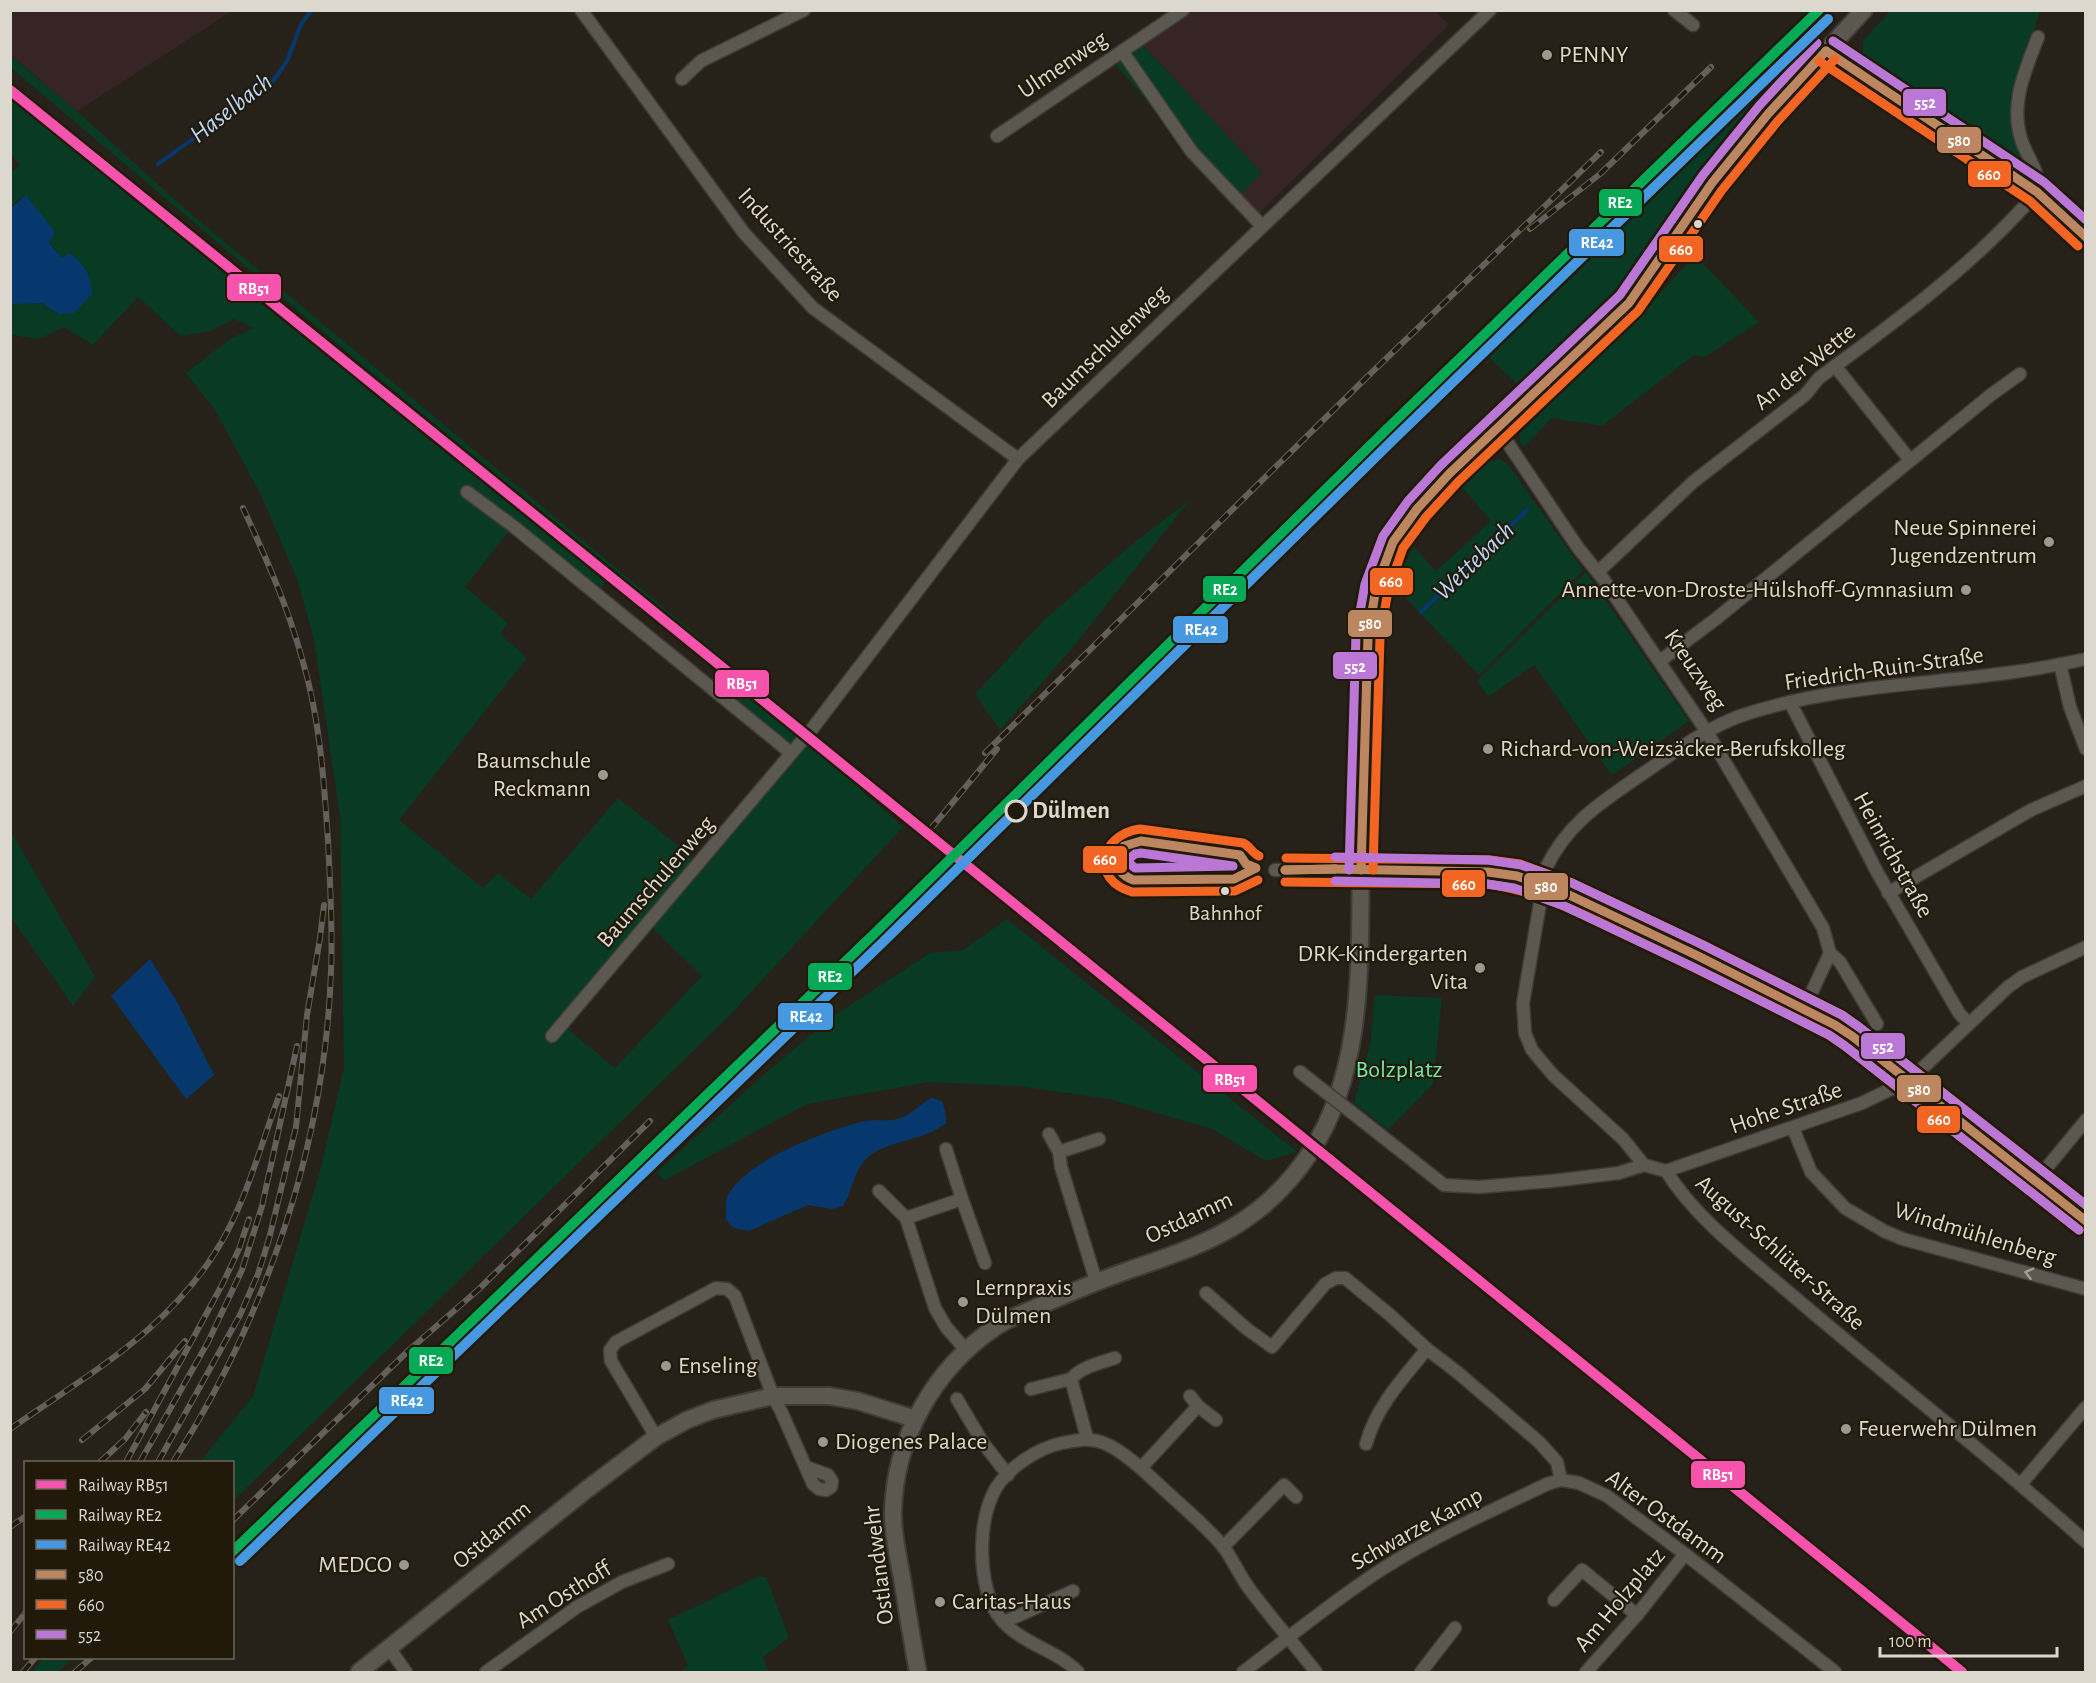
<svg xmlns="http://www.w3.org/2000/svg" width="2096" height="1683" viewBox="0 0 2096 1683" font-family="'Alegreya Sans',sans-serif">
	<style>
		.industrial { fill: #372526 }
		.green { fill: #093a23; fill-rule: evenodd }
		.water { fill: #07386d }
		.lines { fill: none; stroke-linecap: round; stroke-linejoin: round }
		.stream { stroke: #07386d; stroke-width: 4 }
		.minor-casing { stroke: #3f3c36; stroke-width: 15 }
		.tertiary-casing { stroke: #3f3c36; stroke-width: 20 }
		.minor { stroke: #5b5850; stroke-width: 12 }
		.tertiary { stroke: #5b5850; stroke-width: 16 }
		.rail-casing { stroke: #63605a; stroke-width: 6 }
		.rail { stroke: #211a0b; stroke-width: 4; stroke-dasharray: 11; stroke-linecap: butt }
		.minor-bridge-casing { stroke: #3f3c36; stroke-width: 15; stroke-linecap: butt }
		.minor-bridge { stroke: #5b5850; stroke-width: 12 }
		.bus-1-casing { stroke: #211a0b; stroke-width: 14 }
		.bus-2-casing { stroke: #211a0b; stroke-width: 14 }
		.bus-3-casing { stroke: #211a0b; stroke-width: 14 }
		.bus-1 { stroke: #bb8660; stroke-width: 9 }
		.bus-2 { stroke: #f26522; stroke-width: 9 }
		.bus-3 { stroke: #ba77d6; stroke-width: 9 }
		.rail-1-casing { stroke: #211a0b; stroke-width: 15 }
		.rail-2-casing { stroke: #211a0b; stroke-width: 15 }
		.rail-3-casing { stroke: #211a0b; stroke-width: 15 }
		.rail-1 { stroke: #f653ac; stroke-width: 10 }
		.rail-2 { stroke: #06aa56; stroke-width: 10 }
		.rail-3 { stroke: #4699e1; stroke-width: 10 }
		.oneway { stroke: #a29e95 }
		.poi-dot { fill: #9d988f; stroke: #211a0b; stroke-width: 2 }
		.bus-dot { fill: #ddd8ce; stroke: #211a0b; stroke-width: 2 }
		.stop-dot { fill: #211a0b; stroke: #ddd8ce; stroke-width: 3 }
		.labels { text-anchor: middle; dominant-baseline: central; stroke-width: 4.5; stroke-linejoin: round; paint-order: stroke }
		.bus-label { font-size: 22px; fill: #ddd8ce; stroke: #211a0b }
		.poi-label { font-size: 24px; fill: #ddd8ce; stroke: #211a0b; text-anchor: start }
		.street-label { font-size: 24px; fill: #ddd8ce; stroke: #211a0b }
		.stop-label { font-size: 24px; font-weight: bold; fill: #ddd8ce; stroke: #211a0b; text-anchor: start }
		.park-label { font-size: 24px; fill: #6fe9a8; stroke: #211a0b }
		.water-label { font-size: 26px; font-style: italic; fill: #bcd7fb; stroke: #211a0b }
		.line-badge { stroke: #211a0b; stroke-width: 2 }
		.badge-label { font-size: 16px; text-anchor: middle; font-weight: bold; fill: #fff }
	</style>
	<rect width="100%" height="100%" fill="#26221a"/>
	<g class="industrial">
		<path d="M10,11H232L77,111L11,55Z"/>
		<path d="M1184,11H1435L1449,25L1252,220L1234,201L1262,173L1141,43Z"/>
	</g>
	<g class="green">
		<path d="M1890,11H2040L2014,91L2030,172L1863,54V41Z"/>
		<path d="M1141,43L1262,173L1234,201L1112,61Z"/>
		<path d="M10,55L77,111L183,207L725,659L711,652L353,357L11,68Z"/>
		<path d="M1775,71L1793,85L1659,258L1648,254L1620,298L1523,390L1489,357L1663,188Z"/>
		<path d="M11,95L269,305L335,355L456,456L524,509L608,578L596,595L513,526L465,587L508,623L500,634L527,658L399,820L483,888L498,873L531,899L618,798L699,862L791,753L716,691L727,677L804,739L903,827L731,1014L233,1501L232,1462H200L253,1396L320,1171L344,1068L340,816L314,639L298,581L261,495L215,410L186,373L230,339L254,328L234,319L211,331L181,336L138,297L93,345L64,327L39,339L11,335V304L42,303L59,314L62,258L49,242L55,232L26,196L16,201L11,208V173L20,165L11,154ZM647,923L702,976L615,1068L563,1025Z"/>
		<path d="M1695,255L1759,322L1705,357L1694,355L1602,426L1552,418L1524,447L1520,441L1519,431L1638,318Z"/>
		<path d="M1499,459L1507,463L1583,570L1479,675L1397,589L1402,569L1414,547L1436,571L1491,521L1462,487L1487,463Z"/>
		<path d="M1190,500L1068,653L1000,730L975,694L1046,618L1136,541Z"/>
		<path d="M1586,572L1689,721L1612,775L1534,665L1488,697L1477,681Z"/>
		<path d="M10,830L95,977L73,1006L11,917Z"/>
		<path d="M1007,919L1297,1152L1266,1161L1212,1129L1109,1099L1019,1086L929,1082L807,1104L665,1180L656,1173L769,1070L835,1015L930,953L963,950Z"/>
		<path d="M1375,995L1442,998L1433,1084L1388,1130L1354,1103L1370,1045Z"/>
		<path d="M759,1576L766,1577L789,1638L763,1657L768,1672H680L688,1665L668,1620Z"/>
		<path d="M44,1658H73L57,1672H32Z"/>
	</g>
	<g class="water">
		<path d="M26,195L55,232L49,243L62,258L70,253C86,267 90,273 92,294L74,313L59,314L42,303L11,304V208Z"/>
		<path d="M150,959L176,1000L214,1075L186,1099L111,996Z"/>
		<path d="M932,1098L942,1101L945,1111L946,1123C923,1142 883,1140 865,1160C853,1173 852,1192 843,1206L833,1209L808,1205L749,1231L734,1228L726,1220C726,1213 725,1204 727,1197C744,1161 827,1130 865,1121C875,1119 887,1122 897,1119C912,1116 918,1104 932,1098Z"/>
	</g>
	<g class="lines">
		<g class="stream">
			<path d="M158,164L273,81L287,61L301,24L312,10"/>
			<path d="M1421,612L1527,510"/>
		</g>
		<defs>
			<g id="minor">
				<path d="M581,10L744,233L813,308L1018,459"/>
				<path d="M1674,10L1693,25"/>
				<path d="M1122,51L1192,152L1262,226"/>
				<path d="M682,79L701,61L804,10"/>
				<path d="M997,136L1183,10"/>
				<path d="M1835,366L1910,460"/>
				<path d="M1497,427L1579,549L1604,580L1707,732L1823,928L1830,953L1840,962L1877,1024"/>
				<path d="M467,492L513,526L791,753"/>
				<path d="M1598,572L1693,482L1805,395L1819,378C1888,327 1959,276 2018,213C2024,206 2036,197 2038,188C2040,173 2027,156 2022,142C2009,105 2025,71 2038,37"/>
				<path d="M2086,659C2062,664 2038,669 2014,672C1923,685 1828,686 1740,716C1702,730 1668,757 1635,779C1597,805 1566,826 1546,868L1523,1003L1525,1033L1532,1050L1553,1075L1623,1139L1644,1165L1666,1171C1699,1223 1753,1261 1799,1301C1894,1382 1993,1458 2086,1542"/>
				<path d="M1660,661L1717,618L1992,394L2020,374"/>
				<path d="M2060,664L2070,707L2086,749"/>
				<path d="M1790,702L1877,872L1959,1013L1968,1023"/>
				<path d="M1275,870H1361"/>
				<path d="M1888,893L2031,810L2086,786"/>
				<path d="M1804,1009L1830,953"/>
				<path d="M552,1036L812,729L1018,459L1490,10"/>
				<path d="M1300,1072L1323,1090"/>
				<path d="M1350,1111L1444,1185L1479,1187L1552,1181L1619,1173L1644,1165"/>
				<path d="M1793,1128L1811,1172L1845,1208L1884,1231L1903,1239L2086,1289"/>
				<path d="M1049,1134L1059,1152"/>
				<path d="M1666,1171L1862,1103L1910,1080L2008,987L2022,977L2086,947"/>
				<path d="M2035,1182L2086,1120"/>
				<path d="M879,1191L906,1218L935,1308L946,1327L965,1349"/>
				<path d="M962,1199L985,1263"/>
				<path d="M906,1218L962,1199L946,1149"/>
				<path d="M1096,1281L1061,1167L1059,1152L1099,1139"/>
				<path d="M1206,1293L1247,1329L1272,1347L1325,1284L1336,1278H1345L1390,1315L1427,1349L1457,1372L1539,1442L1557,1462L1561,1480"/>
				<path d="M1031,1389L1071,1379"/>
				<path d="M1190,1396L1198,1406L1216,1420"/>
				<path d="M957,1399L983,1443L1008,1475"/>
				<path d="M656,1437L611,1361L610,1350L616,1342L716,1288L727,1289L735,1296L773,1396L781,1411L813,1484L819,1489L826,1490L831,1487L832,1481L828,1475L806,1467"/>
				<path d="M1087,1438L1071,1379C1081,1367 1100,1363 1115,1358"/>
				<path d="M1366,1444C1376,1407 1403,1378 1427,1349"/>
				<path d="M1141,1468L1198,1406"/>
				<path d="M2021,1484L2086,1407"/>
				<path d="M1223,1547L1284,1485L1296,1497"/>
				<path d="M1554,1600L1582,1570L1637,1615"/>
				<path d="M1004,1622L1073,1591"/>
				<path d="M389,1648L406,1672"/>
				<path d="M486,1672L577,1607L622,1582L668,1564"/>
				<path d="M1078,1672C1054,1647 1010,1642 993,1607C978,1574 978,1519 996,1488C1009,1467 1038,1448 1062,1443C1078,1440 1091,1437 1106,1444C1123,1451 1143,1470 1156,1482C1178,1503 1202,1522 1222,1545C1233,1559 1240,1577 1251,1591C1272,1619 1295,1645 1316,1672"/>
				<path d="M1243,1672C1290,1637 1335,1599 1384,1568C1435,1535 1492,1511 1547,1484L1561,1480L1579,1483L1607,1496L1685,1554L1835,1672"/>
				<path d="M1421,1672L1455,1628"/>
				<path d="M1586,1672L1637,1615L1685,1554"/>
			</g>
			<g id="tertiary">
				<path d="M1826,51L2037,192L2086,237"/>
				<path d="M1361,870L1488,872L1517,876L1544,884L1696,955L1835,1025L1852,1036L2086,1221"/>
				<path d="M359,1672L586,1490L656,1437L687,1420L713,1410L773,1396H829L858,1401L915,1419"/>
				<path d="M918,1672C912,1641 907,1609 902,1578C898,1557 893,1535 893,1514C894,1439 934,1368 997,1326C1009,1318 1024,1313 1037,1307C1069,1293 1100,1280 1132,1269C1209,1243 1263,1223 1310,1153C1367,1067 1359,952 1361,854C1363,781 1365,709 1368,636L1376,588L1384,563L1393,542L1417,509L1449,474L1629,303L1712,183L1768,114L1864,10"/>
			</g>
		</defs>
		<use href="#minor" class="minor-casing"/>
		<use href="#tertiary" class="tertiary-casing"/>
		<use href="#minor" class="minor"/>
		<use href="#tertiary" class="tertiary"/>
		<defs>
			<g id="rail">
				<path d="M1530,229L1600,174L1711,67"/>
				<path d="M985,753L1366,378L1601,152"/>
				<path d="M929,831L997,749"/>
				<path d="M10,1429C93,1371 178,1325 227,1232C249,1190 262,1142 279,1096"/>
				<path d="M82,1440L145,1389L185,1341"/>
				<path d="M100,1462L125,1439L146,1412"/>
				<path d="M126,1462L223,1283L239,1249L249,1219"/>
				<path d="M140,1462L208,1342L242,1270L262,1206L297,1046"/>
				<path d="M158,1462L240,1315L258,1274L269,1239L296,1127L307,1015L320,938L324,905"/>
				<path d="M173,1462C266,1317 325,1145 331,971C333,928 330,884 328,841C324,781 320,720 303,662C288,607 267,560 243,508"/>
				<path d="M232,1521L408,1351L479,1289L650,1121"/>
				<path d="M10,1527L26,1516"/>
				<path d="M10,1632L26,1612"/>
				<path d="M23,1672L35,1658"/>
				<path d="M75,1672L91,1658"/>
			</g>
		</defs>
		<use href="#rail" class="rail-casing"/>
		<use href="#rail" class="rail"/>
		<defs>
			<path id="minor-bridge" d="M1323,1090L1350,1111"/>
		</defs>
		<use href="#minor-bridge" class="minor-bridge-casing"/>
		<use href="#minor-bridge" class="minor-bridge"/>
		<defs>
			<g id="bus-1">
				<path d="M1826,51L2037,192L2086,237"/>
				<path d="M1141,841L1240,855L1246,864L1256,868L1234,879L1133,880C1122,875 1117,870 1117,858L1124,846Z"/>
				<path d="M1335,869L1488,872L1517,876L1567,894L1696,955L1835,1025L1852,1036L2086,1221"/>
				<path d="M1285,870L1335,869"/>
				<path d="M1285,870L1335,869"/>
				<path d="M1361,870L1368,636L1376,588L1393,542L1417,509L1449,474L1629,303L1712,183L1768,114L1826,51"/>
			</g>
			<g id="bus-2">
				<path d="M1819,61L2030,201L2078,246"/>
				<path d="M1286,858L1490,860L1520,864L1572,883L1701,944L1842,1015L1859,1027L2086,1205"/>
				<path d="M1373,870L1380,637L1388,591L1403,548L1426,517L1458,482L1638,311L1722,190L1777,122L1835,59"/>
				<path d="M1258,880L1235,891L1132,892C1090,880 1099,835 1140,829L1243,843C1250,846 1252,853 1259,856"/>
				<path d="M1285,882L1487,884C1540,891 1584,915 1632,938C1698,969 1764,1002 1829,1035L1845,1046L2079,1230"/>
			</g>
			<g id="bus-3">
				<path d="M1833,41L2044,182L2086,220"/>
				<path d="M1141,853L1233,866L1135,868L1129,863L1130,858L1135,854Z"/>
				<path d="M1335,857L1488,860L1521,865L1572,883L1701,944L1842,1015L1859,1027L2086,1205"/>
				<path d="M1349,870L1356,634L1365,584L1383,536L1408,501L1441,465L1620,295L1703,175L1759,106L1817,43"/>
				<path d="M1335,881L1487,884L1514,888L1562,905L1691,966L1829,1035L1845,1046L2079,1230"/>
			</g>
		</defs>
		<use href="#bus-1" class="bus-1-casing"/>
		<use href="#bus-2" class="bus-2-casing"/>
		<use href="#bus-3" class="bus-3-casing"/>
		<use href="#bus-1" class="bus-1"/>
		<use href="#bus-2" class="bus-2"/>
		<use href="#bus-3" class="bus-3"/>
		<defs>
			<path id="rail-1" d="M10,90L1962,1672"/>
			<path id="rail-2" d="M232,1552L874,934L1388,428L1819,10"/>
			<path id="rail-3" d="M240,1561L882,943L1396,437L1828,19"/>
		</defs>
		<use href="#rail-1" class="rail-1-casing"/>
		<use href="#rail-2" class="rail-2-casing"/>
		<use href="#rail-3" class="rail-3-casing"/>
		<use href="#rail-1" class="rail-1"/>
		<use href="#rail-2" class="rail-2"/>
		<use href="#rail-3" class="rail-3"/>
	</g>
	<defs><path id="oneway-chevron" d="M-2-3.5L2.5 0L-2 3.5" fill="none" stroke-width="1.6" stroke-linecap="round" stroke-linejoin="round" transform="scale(1.5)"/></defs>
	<use class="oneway" href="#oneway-chevron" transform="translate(2029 1273) rotate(-165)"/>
	<g class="poi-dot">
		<circle cx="1547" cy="55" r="6"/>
		<circle cx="2049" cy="542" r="6"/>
		<circle cx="1966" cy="590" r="6"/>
		<circle cx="1488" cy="749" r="6"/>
		<circle cx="603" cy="775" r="6"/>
		<circle cx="1480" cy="968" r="6"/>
		<circle cx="963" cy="1302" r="6"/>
		<circle cx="666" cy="1366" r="6"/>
		<circle cx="1846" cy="1429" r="6"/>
		<circle cx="823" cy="1442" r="6"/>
		<circle cx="404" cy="1565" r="6"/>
		<circle cx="940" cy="1602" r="6"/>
	</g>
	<g class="bus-dot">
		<circle cx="1698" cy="224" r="5"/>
		<circle cx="1225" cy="891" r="5"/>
	</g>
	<circle class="stop-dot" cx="1016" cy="811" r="10"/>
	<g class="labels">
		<g class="bus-label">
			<text x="1225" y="913">Bahnhof</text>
		</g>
		<g class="poi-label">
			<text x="1559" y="55">PENNY</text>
			<text x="2037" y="528" text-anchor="end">Neue Spinnerei<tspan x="2037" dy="28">Jugendzentrum</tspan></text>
			<text x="1954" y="590" text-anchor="end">Annette-von-Droste-Hülshoff-Gymnasium</text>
			<text x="1500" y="749">Richard-von-Weizsäcker-Berufskolleg</text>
			<text x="591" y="761" text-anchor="end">Baumschule<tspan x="591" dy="28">Reckmann</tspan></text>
			<text x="1468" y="954" text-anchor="end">DRK-Kindergarten<tspan x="1468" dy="28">Vita</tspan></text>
			<text x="975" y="1288">Lernpraxis<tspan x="975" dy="28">Dülmen</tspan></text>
			<text x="678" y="1366">Enseling</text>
			<text x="1858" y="1429">Feuerwehr Dülmen</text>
			<text x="835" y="1442">Diogenes Palace</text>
			<text x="392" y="1565" text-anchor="end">MEDCO</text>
			<text x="952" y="1602">Caritas-Haus</text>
		</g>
		<g class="street-label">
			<text transform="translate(1063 65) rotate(-34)">Ulmenweg</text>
			<text transform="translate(790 245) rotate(48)">Industriestraße</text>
			<text transform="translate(1105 347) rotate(-44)">Baumschulenweg</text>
			<text transform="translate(1805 367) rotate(-39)">An der Wette</text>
			<text transform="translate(1884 669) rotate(-8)">Friedrich-Ruin-Straße</text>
			<text transform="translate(1695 670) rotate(56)">Kreuzweg</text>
			<text transform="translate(1893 855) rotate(61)">Heinrichstraße</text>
			<text transform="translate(656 882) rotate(-49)">Baumschulenweg</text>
			<text transform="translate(1786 1108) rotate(-19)">Hohe Straße</text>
			<text transform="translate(1189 1218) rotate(-25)">Ostdamm</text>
			<text transform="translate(1975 1234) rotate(17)">Windmühlenberg</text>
			<text transform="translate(1780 1253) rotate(42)">August-Schlüter-Straße</text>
			<text transform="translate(1666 1517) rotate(36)">Alter Ostdamm</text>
			<text transform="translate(1417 1529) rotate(-29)">Schwarze Kamp</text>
			<text transform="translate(492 1535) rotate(-39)">Ostdamm</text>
			<text transform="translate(879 1565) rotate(-97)">Ostlandwehr</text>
			<text transform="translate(564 1595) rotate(-32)">Am Osthoff</text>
			<text transform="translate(1620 1600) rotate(-50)">Am Holzplatz</text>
		</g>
		<g class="stop-label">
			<text x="1032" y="811">Dülmen</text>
		</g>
		<g class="park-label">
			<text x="1399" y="1070">Bolzplatz</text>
		</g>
		<g class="water-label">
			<text transform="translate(231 108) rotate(-38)">Haselbach</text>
			<text transform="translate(1474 561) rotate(-44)">Wettebach</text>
		</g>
	</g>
	<g class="line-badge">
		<rect x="1902" y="88" width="45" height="29" rx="6" fill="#ba77d6"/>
		<rect x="1936" y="126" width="46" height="28" rx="6" fill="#bb8660"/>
		<rect x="1967" y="160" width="45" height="28" rx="6" fill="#f26522"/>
		<rect x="1598" y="188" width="45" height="29" rx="6" fill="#06aa56"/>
		<rect x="1568" y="228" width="57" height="29" rx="6" fill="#4699e1"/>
		<rect x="1658" y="235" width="46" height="28" rx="6" fill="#f26522"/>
		<rect x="226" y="273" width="56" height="29" rx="6" fill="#f653ac"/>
		<rect x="1369" y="567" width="45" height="29" rx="6" fill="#f26522"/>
		<rect x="1202" y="575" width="45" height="28" rx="6" fill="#06aa56"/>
		<rect x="1347" y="609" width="46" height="29" rx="6" fill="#bb8660"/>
		<rect x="1172" y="615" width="57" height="29" rx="6" fill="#4699e1"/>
		<rect x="1332" y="651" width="46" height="29" rx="6" fill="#ba77d6"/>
		<rect x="714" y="669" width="56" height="29" rx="6" fill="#f653ac"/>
		<rect x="1082" y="845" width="46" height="29" rx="6" fill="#f26522"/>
		<rect x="1441" y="869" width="45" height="29" rx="6" fill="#f26522"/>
		<rect x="1523" y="872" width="46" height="29" rx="6" fill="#bb8660"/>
		<rect x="807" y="962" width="46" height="29" rx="6" fill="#06aa56"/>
		<rect x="777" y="1002" width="57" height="29" rx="6" fill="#4699e1"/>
		<rect x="1860" y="1032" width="46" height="28" rx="6" fill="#ba77d6"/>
		<rect x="1202" y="1064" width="56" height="29" rx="6" fill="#f653ac"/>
		<rect x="1896" y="1074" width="46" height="29" rx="6" fill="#bb8660"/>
		<rect x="1916" y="1105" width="45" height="29" rx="6" fill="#f26522"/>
		<rect x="408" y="1346" width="46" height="29" rx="6" fill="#06aa56"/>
		<rect x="378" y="1386" width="57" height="29" rx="6" fill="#4699e1"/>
		<rect x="1690" y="1460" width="56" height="29" rx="6" fill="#f653ac"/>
	</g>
	<g class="badge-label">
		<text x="1925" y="108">552</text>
		<text x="1959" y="146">580</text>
		<text x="1989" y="180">660</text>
		<text x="1620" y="208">RE2</text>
		<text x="1597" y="248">RE42</text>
		<text x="1681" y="255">660</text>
		<text x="254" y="294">RB51</text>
		<text x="1391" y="587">660</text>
		<text x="1225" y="595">RE2</text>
		<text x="1370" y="629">580</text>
		<text x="1201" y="635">RE42</text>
		<text x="1355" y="672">552</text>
		<text x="742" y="689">RB51</text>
		<text x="1105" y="865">660</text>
		<text x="1464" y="890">660</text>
		<text x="1546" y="892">580</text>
		<text x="830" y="982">RE2</text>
		<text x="806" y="1022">RE42</text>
		<text x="1883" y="1052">552</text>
		<text x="1230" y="1085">RB51</text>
		<text x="1919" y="1095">580</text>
		<text x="1939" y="1125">660</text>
		<text x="431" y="1366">RE2</text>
		<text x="407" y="1406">RE42</text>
		<text x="1718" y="1480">RB51</text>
	</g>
	<rect width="2096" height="1683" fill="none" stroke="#ddd8ce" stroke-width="24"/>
	<rect x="24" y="1461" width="210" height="198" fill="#211a0b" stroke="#6c6659" stroke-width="1.5"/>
	<rect x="36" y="1480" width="30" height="9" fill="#f653ac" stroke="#6c6659" stroke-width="1.5"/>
	<text x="78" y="1491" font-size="18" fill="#ddd8ce">Railway RB51</text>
	<rect x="36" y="1510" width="30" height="9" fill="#06aa56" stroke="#6c6659" stroke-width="1.5"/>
	<text x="78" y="1521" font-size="18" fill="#ddd8ce">Railway RE2</text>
	<rect x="36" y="1540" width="30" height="9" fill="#4699e1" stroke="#6c6659" stroke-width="1.5"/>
	<text x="78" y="1551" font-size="18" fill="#ddd8ce">Railway RE42</text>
	<rect x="36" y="1570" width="30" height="9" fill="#bb8660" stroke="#6c6659" stroke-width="1.5"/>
	<text x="78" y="1581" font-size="18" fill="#ddd8ce">580</text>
	<rect x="36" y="1600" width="30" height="9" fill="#f26522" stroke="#6c6659" stroke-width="1.5"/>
	<text x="78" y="1611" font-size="18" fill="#ddd8ce">660</text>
	<rect x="36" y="1630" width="30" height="9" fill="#ba77d6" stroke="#6c6659" stroke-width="1.5"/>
	<text x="78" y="1641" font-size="18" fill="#ddd8ce">552</text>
	<path d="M1880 1647v9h177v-9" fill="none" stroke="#ddd8ce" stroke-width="3"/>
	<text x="1889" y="1647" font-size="18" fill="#ddd8ce" stroke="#211a0b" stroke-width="4.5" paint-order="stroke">100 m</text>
</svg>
